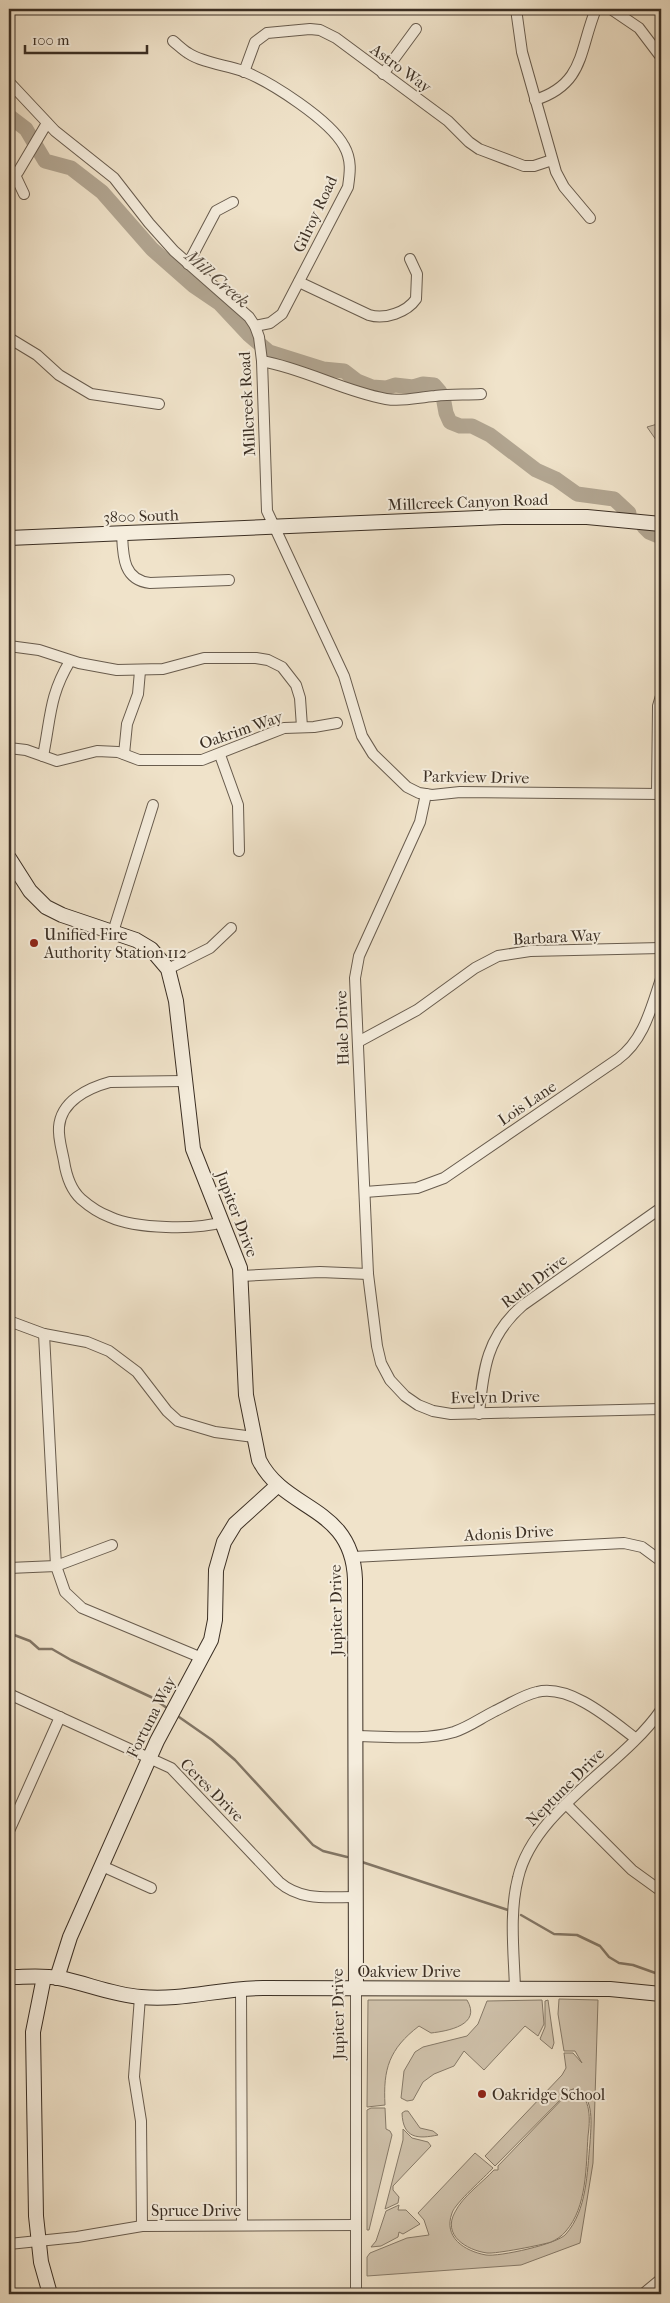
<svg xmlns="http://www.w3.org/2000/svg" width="670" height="2303" viewBox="0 0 670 2303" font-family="'IM FELL French Canon',serif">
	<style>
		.green { fill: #d1c4ae; stroke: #867a69 }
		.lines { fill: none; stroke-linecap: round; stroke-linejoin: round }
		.stream { stroke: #827666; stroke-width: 2.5 }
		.river { stroke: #b2a692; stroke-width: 15 }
		.street-casing { stroke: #685c4e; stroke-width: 12 }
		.secondary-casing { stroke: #3b2f24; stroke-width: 16 }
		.street { stroke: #f5eddd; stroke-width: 10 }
		.secondary { stroke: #f5eddd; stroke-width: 14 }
		.poi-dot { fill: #8f2418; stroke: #f5eddd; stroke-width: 2 }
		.labels { text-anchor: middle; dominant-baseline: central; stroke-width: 4; stroke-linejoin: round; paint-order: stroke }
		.street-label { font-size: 16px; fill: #3b2f24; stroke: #f5eddd }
		.poi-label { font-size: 16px; fill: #3b2f24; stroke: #f5eddd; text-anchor: start }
		.water-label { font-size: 18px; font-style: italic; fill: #594d40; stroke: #f5eddd }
	</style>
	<rect width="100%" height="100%" fill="#f0e3ca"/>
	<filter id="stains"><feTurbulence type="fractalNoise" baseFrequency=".004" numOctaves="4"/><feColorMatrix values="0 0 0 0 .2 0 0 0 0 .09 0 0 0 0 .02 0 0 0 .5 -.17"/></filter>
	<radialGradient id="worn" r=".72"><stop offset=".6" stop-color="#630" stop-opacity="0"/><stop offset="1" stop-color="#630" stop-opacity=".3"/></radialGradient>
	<g class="green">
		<path d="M661,423V447L647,427Z"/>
		<path d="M559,1999L598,2000L593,2163L580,2243L521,2265L367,2276V2257L370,2253L407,2238L429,2235L424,2220L418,2213L475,2153L493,2168C485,2177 455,2203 452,2213C443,2237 464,2251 486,2255C499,2257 558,2244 566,2234C587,2210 587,2173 590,2143C591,2125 595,2098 576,2088L570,2090L495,2166L485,2156L562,2075L566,2068L564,2053H573L582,2063L575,2051H564L558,2014Z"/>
		<path d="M368,2000H467C482,2025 448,2031 431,2033L419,2026C389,2049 383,2069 385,2105L367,2107Z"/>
		<path d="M542,2000L544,2024L538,2036L525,2026L484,2070L464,2051L454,2066L434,2074L423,2082L413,2100L407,2101L401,2098L404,2071L415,2052L423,2047L467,2036L478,2024L487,2001Z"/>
		<path d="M548,2000L554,2043L552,2049L540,2039L545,2027V2001Z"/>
		<path d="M574,2089C592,2097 590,2121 588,2136C586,2166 587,2207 566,2231C562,2236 556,2240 551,2242C542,2245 496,2254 487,2253C466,2250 442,2235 455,2212C463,2196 482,2183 494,2170H498V2166L570,2091Z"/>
		<path d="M371,2108H385L386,2129L390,2131L392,2135L369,2230H367V2110Z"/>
		<path d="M405,2111H408L420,2128L433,2131L438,2135C418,2139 403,2139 402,2113Z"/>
		<path d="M403,2129L412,2138L428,2142L431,2146L393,2186V2190L399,2197L398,2203L385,2209L403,2140Z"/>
		<path d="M399,2205L398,2210H406L420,2224L403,2234L399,2232L398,2237L381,2246L371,2247L376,2241L386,2211Z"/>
	</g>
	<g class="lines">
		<g class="stream">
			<path d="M9,1633L30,1641L39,1649H52L71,1660L151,1697L167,1708"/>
			<path d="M179,1717L212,1740L235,1760L313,1845L323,1851L347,1857"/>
			<path d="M362,1862L508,1910"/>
			<path d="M521,1915L554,1934L577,1935L600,1946L609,1957L619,1963L633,1965L661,1975"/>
		</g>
		<g class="river">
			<path d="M9,116L26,129L45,161L71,168L102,192L152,249L194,286L219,303L248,334L269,352L323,369L344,371L357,381L372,387L386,388L395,385L413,387L423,384L434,385L440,392"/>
			<path d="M444,402L446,413L450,422L460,426H472L490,435L536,470L556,479L577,494L614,499L629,513"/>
			<path d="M644,527L649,532L661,537"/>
		</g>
		<defs>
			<g id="street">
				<path d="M516,9L522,52L556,172L564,187L590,218"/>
				<path d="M611,9L639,28L661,57"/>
				<path d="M173,41C178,45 183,50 188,53C203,63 226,65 243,71C271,82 330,120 344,146C352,160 350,173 348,187L282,314L270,323L255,326"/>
				<path d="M244,72L255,42L267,33L310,29L320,30L336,38L448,121L469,142L479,149L524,166H534L552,160"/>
				<path d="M383,74L416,29"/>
				<path d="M9,82L55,131L114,178L149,223L174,251L249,317L255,326L259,337L262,361L267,511L344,676L362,736L373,754L407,787L419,793L432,795L460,792L661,794"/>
				<path d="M535,100C585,84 579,50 596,9"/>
				<path d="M9,175H15L18,172L47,123"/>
				<path d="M15,175L24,194"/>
				<path d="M188,264L216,211L233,202"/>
				<path d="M299,282L369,315C385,320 407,312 416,299L417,274L410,259"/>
				<path d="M9,338L37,355L59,375L91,394L159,404"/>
				<path d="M262,361C305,369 343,391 386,399C403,402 419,397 435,396C450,394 466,395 481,394"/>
				<path d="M122,534C123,556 123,580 150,583L229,580"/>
				<path d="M9,646L39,650L79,663L117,670L163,669L204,658H256L268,660L282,667L296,685L300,698L302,727"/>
				<path d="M9,748L26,750L57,761L97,751L118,752L139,760H202L284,728L314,727L337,723"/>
				<path d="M124,754L127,724L138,694L140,671"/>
				<path d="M220,755L238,805L239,851"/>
				<path d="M43,756C51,717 49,696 70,661"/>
				<path d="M426,794L420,822L359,956L355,978L368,1274L377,1346L381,1363L390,1380L405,1396L418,1405L433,1411L451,1414L661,1409"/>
				<path d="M657,794L658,706L661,696"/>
				<path d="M113,932L153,805"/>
				<path d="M168,969L210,948L231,928"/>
				<path d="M358,1042L417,1010L475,968L498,956L530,951L661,948"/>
				<path d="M184,1081L110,1082C88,1088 61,1101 59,1127C58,1138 62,1150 64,1161C66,1174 70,1189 81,1199C89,1206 99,1213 110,1217C136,1229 196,1230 223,1222"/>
				<path d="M365,1192L417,1188L444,1178L618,1059C644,1040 651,1008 661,979"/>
				<path d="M241,1276L320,1272L368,1274"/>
				<path d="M9,1321L44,1334L87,1342L109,1351L137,1372L167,1411L178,1421L215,1432L254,1437"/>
				<path d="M44,1334L56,1566L112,1545"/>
				<path d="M479,1414C483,1369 487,1336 523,1305L661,1208"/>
				<path d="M353,1557L624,1543L642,1547L661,1561"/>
				<path d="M9,1568L56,1566L65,1592L82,1608L202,1658"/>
				<path d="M9,1694L171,1768L279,1882C301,1901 327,1897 354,1897"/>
				<path d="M355,1736C387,1736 423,1741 454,1732C469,1727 481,1718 495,1711C508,1705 523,1695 537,1692C570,1684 610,1719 635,1738"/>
				<path d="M567,1805L632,1870L661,1891"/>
				<path d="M9,1831L60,1717"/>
				<path d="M102,1866L151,1888"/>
				<path d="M241,1988L242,2225"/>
				<path d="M356,1988V2294"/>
				<path d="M515,1989C514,1953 509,1913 518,1878C534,1809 622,1767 661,1710"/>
				<path d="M140,1997L134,2077L141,2121L142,2226"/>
				<path d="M9,2244L77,2237L142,2226L356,2225"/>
				<path d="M643,2294L661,2279"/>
			</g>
			<g id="secondary">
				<path d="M9,538L503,517H587L661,524"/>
				<path d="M9,858L30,891L46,907L62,915L136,940L151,949L168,969L176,1001L193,1149L240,1268L246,1395L259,1460C285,1512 352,1505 355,1579L356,1988"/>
				<path d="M9,1977C25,1977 42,1975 59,1978C86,1983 112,1995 141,1997C182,2001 221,1988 263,1988L610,1989L661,1994"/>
				<path d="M44,1977L33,2032L36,2216L41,2262L50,2294"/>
				<path d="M57,1978L70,1937L157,1741L211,1640L215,1620L216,1570L224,1542L235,1524L278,1485"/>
			</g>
		</defs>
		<use href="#street" class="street-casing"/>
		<use href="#secondary" class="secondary-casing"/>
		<use href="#street" class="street"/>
		<use href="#secondary" class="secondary"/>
	</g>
	<g class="poi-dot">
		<circle cx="34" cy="943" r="5"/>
		<circle cx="482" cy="2094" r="5"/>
	</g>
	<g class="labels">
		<g class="street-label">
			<text transform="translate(401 68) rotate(36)">Astro Way</text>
			<text transform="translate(315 214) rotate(-65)">Gilroy Road</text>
			<text transform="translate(247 404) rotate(-93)">Millcreek Road</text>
			<text transform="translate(468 502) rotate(-2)">Millcreek Canyon Road</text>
			<text transform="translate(141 516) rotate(-2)">3800 South</text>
			<text transform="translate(241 730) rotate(-19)">Oakrim Way</text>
			<text transform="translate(476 777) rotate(1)">Parkview Drive</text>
			<text transform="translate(557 937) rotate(-3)">Barbara Way</text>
			<text transform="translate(342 1028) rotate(-92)">Hale Drive</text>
			<text transform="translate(527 1103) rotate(-34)">Lois Lane</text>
			<text transform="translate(237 1214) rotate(69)">Jupiter Drive</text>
			<text transform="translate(534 1281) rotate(-37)">Ruth Drive</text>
			<text transform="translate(495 1397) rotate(-1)">Evelyn Drive</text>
			<text transform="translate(509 1533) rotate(-3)">Adonis Drive</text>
			<text transform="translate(336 1610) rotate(-91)">Jupiter Drive</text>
			<text transform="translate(151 1717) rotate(-63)">Fortuna Way</text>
			<text transform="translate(565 1787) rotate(-45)">Neptune Drive</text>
			<text transform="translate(212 1790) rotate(45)">Ceres Drive</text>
			<text x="409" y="1971">Oakview Drive</text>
			<text transform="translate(338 2014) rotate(-91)">Jupiter Drive</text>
			<text x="196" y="2210">Spruce Drive</text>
		</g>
		<g class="poi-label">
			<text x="44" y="934">Unified Fire<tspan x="44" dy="18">Authority Station 112</tspan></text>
			<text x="492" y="2094">Oakridge School</text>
		</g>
		<g class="water-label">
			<text transform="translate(217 279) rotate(41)">Mill Creek</text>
		</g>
	</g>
	<rect width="670" height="2303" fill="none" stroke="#f0e3ca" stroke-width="30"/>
	<rect x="10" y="10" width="650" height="2283" fill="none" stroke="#3b2f24" stroke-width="2.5"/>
	<rect x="15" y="15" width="640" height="2273" fill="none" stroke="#3b2f24"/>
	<path d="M25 45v8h122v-8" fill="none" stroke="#3b2f24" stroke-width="2.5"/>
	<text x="32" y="45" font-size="15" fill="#3b2f24" stroke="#f5eddd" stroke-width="4" paint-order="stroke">100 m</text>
	<rect width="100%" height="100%" filter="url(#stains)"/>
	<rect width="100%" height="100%" fill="url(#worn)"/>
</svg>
